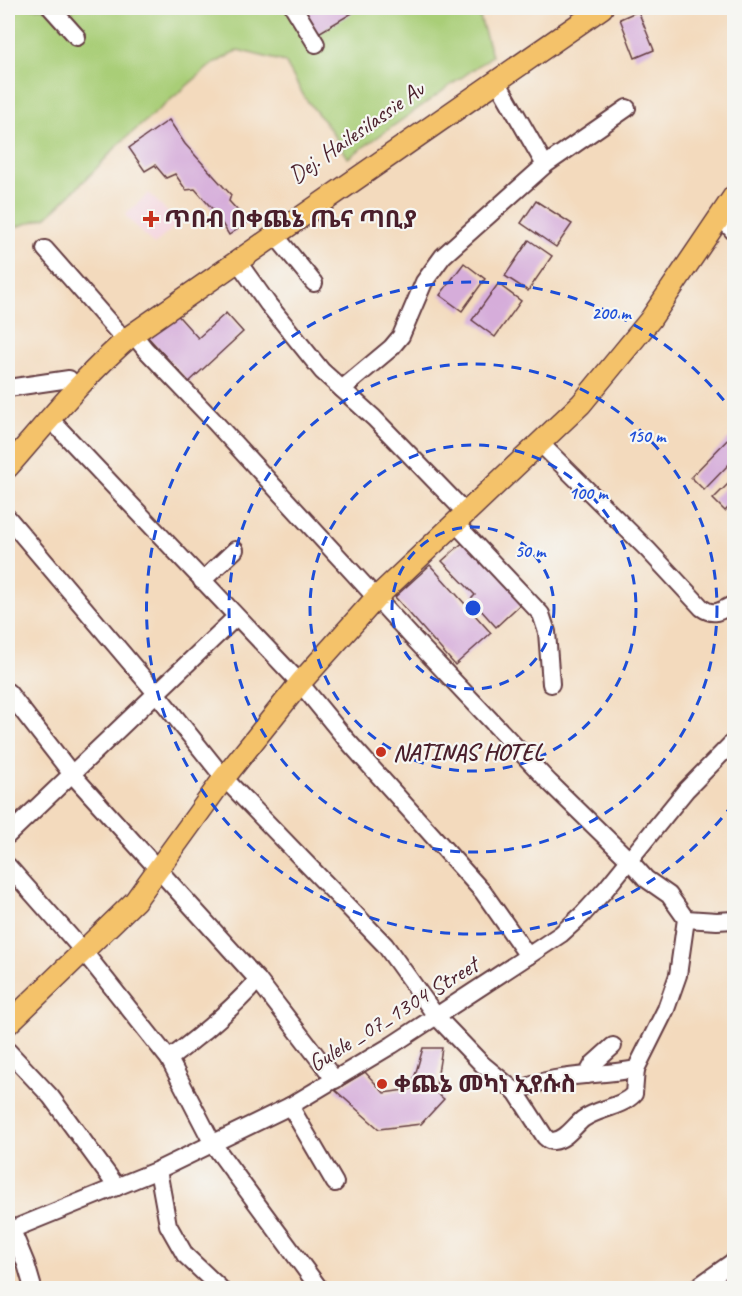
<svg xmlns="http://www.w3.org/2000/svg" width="742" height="1296" viewBox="0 0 742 1296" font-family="Caveat,'Noto Sans Ethiopic',sans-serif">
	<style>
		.built { fill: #f5cfdb }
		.green { fill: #a9ce77; stroke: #7a7651; stroke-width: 1.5 }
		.building { fill: #d6adda }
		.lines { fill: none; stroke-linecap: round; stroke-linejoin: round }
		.minor-casing { stroke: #633b41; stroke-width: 20 }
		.major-casing { stroke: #633b41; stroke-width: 24 }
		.minor { stroke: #fff; stroke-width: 16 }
		.major { stroke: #f4c26a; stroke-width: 21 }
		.ring { fill: none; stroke: #1d4ed8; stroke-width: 3; stroke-dasharray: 10 8 }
		.poi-dot { fill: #c8321e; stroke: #f6f6f2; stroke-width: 2 }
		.labels { text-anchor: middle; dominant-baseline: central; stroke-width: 4.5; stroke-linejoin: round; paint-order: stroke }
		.street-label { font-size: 24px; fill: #4a1f2b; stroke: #f6f6f2 }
		.poi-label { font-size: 24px; font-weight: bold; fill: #4a1f2b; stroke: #f6f6f2; text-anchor: start }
		.centre { fill: #1d4ed8; stroke: #f6f6f2; stroke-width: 3 }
		.ring-label { font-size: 18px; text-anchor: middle; font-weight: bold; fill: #1d4ed8; stroke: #f6f6f2; stroke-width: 4.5; stroke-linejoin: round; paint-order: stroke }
	</style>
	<rect width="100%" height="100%" fill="#f6f6f2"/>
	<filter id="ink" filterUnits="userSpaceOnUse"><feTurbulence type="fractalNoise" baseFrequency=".0167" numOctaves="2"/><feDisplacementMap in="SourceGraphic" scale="12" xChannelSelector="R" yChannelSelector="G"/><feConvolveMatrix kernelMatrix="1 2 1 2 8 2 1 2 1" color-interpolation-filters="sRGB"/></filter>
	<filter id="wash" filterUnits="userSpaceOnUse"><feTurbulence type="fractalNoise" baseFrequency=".008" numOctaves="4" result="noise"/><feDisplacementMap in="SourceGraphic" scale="24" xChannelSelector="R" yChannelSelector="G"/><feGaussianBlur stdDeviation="1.35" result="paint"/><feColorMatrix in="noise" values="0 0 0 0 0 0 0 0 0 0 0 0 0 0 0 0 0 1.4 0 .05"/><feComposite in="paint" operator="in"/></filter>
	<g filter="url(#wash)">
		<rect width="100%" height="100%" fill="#f3dabd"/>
		<path class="built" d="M149,193L178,223L154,245L125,215Z"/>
		<path class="green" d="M8,8H477L492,56L348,158L330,129L305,98L285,62L238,50L210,66L120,143L91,174L47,217L13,228L8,237Z"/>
		<g id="blocks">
			<g class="building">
				<path d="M302,8H352L354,12L317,34Z"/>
				<path d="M638,11L654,50L635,58L620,19Z"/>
				<path d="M169,120L185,144L231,195L229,201L248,222L229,235L215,212L195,189L186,190L175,174L166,178L155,165L145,171L129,148Z"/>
				<path d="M536,201L572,224L556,247L521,223Z"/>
				<path d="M529,240L552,256L528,291L505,276Z"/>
				<path d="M464,263L485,279L462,311L440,295Z"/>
				<path d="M498,284L521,301L495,337L472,320Z"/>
				<path d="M173,310L198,338L226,313L243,332L189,382L146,335Z"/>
				<path d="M734,433V459L704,490L691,477Z"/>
				<path d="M734,478V502L725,511L713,499Z"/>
				<path d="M468,538L526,599L496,627L471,599L475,595L442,561Z"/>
				<path d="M430,565L491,633L455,665L395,597Z"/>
				<path d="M423,1048H442L435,1092L444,1099L421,1124L379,1129L335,1090L365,1072L384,1093L411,1089Z"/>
			</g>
		</g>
	</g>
	<g filter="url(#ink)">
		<use href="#blocks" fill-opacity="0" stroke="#633b41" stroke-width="1.5"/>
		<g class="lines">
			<defs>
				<g id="minor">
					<path d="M51,8L77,37"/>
					<path d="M294,8L316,44"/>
					<path d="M497,81L545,165"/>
					<path d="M721,217L734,232"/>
					<path d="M275,235L314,283"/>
					<path d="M45,249L116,330"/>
					<path d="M238,262L268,304L322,371L374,418L467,514"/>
					<path d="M8,388L69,379"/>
					<path d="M342,389L391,348L401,336L424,282L443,256L545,165L627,108"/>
					<path d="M50,419L300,683L345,738L483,892L528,956"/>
					<path d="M541,444L648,550L702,608C715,617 721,610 734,604"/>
					<path d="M8,518L156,693L224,778L385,945L436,1016L482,1064L516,1092C555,1072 594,1077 636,1069L666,1009L678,975L686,919L669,895L646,879L629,860L549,782L412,637L212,419L145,349L133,334"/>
					<path d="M456,524L541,614L547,632L551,684"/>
					<path d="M202,581L235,550"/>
					<path d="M8,692L71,773L258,980L335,1080"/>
					<path d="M8,835L236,617"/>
					<path d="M8,866L84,952L169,1059L213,1144L319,1288"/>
					<path d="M686,919L717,921L734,920"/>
					<path d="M8,1051L51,1097L117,1187"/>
					<path d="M169,1059C200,1036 232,1009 258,980"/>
					<path d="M587,1075L593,1064L613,1046"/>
					<path d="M516,1092L545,1137C548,1139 548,1141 553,1141C566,1140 574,1126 583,1119C599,1108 620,1108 634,1094L636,1069"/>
					<path d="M290,1106L335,1183"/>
					<path d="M158,1170L168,1225L185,1255L220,1288"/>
					<path d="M12,1230L26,1264L33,1288"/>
					<path d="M8,1231L158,1170L290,1106L392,1045L528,956L561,934L583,914L605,890L686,790L734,741"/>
					<path d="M696,1288L734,1261"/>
				</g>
				<g id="major">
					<path d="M8,467C48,421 87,373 133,334L602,8"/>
					<path d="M8,1024L135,901L224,778L300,683L376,598L581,404L650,320L734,196"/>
				</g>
			</defs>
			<use href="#minor" class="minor-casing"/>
			<use href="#major" class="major-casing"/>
			<use href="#minor" class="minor"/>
			<use href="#major" class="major"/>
		</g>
	</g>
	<g class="ring">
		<circle cx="473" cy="608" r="81"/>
		<circle cx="473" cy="608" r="163"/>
		<circle cx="473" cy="608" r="244"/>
		<path d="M733 804A326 326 0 1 1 733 412"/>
	</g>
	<g class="poi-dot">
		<path d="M148 210h6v6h6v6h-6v6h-6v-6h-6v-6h6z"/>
		<circle cx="381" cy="752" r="6"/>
		<circle cx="382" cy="1084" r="6"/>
	</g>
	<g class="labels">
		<g class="street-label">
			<text transform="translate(356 132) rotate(-35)">Dej. Hailesilassie Av</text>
			<text transform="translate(393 1014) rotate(-32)">Gulele _07_1304 Street</text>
		</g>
		<g class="poi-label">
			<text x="164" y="219">ጥበብ በቀጨኔ ጤና ጣቢያ</text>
			<text x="393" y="752">NATINAS HOTEL</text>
			<text x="394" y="1084">ቀጨኔ መካነ ኢየሱስ</text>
		</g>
	</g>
	<circle cx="473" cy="608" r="9" class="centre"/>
	<g class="ring-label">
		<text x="611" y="319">200 m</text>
		<text x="646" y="442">150 m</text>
		<text x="588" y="499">100 m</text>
		<text x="530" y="557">50 m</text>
	</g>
	<rect width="742" height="1296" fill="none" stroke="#f6f6f2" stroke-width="30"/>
</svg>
